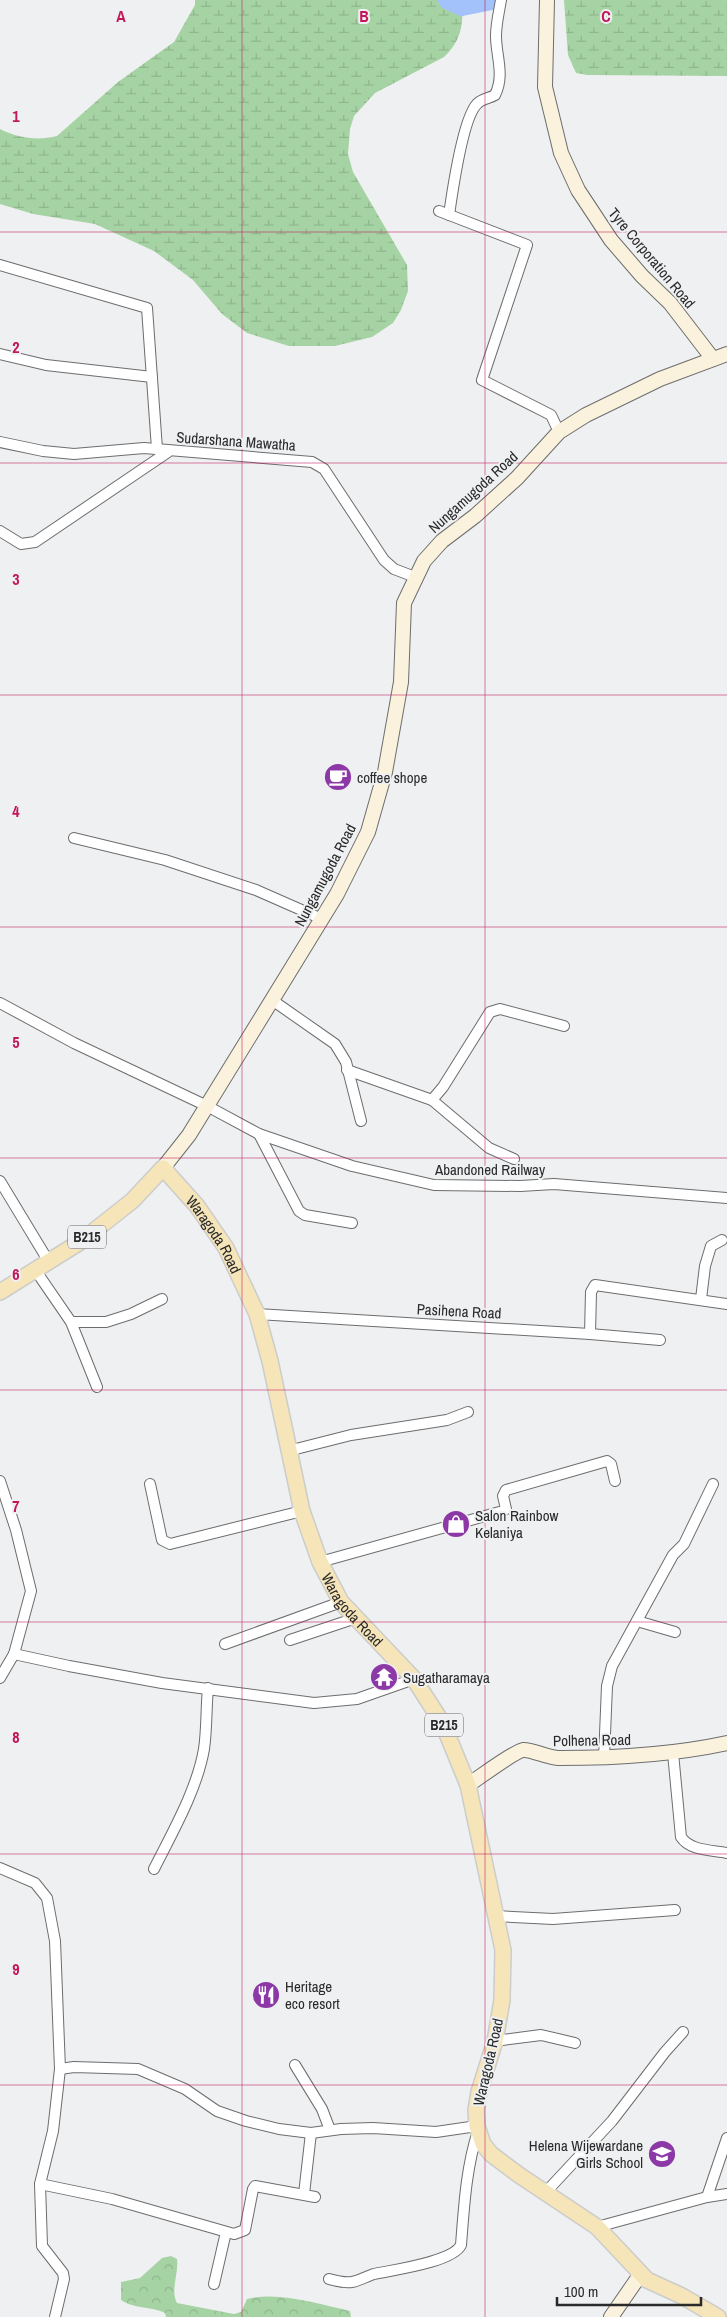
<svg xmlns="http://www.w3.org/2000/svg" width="727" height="2317" viewBox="0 0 727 2317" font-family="'Archivo Narrow',sans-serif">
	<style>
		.forest { fill: url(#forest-crowns) }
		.wetland { fill: url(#wetland-marsh) }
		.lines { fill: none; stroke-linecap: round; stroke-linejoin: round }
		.river { stroke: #a3c2fb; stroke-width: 18 }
		.street-casing { stroke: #6d6d6e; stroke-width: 12 }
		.secondary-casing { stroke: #6d6d6e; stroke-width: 16 }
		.primary-casing { stroke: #ccc; stroke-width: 18 }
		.street { stroke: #fff; stroke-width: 10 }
		.secondary { stroke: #faf2dc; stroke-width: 14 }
		.primary { stroke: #f5e5b8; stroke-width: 15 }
		.grid { fill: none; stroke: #c2185b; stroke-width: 1; stroke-opacity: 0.55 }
		.labels { text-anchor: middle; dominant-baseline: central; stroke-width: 4; stroke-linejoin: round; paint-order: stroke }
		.shield { fill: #eff0f1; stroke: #656566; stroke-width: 1 }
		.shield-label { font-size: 14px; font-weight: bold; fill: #2a2a2b }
		.street-label { font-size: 15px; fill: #2a2a2b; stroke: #eff0f1 }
		.poi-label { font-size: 15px; fill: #2a2a2b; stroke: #eff0f1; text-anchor: start }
		.grid-label { font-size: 16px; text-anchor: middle; font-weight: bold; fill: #c2185b; stroke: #eff0f1; stroke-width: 4; stroke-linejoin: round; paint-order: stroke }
	</style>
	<defs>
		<pattern id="forest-crowns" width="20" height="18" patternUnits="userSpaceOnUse" patternTransform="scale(1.25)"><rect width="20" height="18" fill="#a6d3a4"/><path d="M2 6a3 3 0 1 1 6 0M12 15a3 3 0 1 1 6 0" fill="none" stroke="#8fb58d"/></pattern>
		<pattern id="wetland-marsh" width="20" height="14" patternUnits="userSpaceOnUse" patternTransform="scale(1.25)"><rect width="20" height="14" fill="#a6d3a4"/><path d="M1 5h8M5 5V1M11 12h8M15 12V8" fill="none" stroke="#8fb58d"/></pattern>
	</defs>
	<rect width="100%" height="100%" fill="#eff0f1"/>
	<path class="forest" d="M171,2256L177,2259C179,2273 170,2290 177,2303L234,2314L241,2312L247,2299C278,2291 319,2304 350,2311L351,2317H166L165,2313C151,2306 133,2309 121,2300V2282L140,2278L162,2258Z"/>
	<g class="wetland">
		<path d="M195,0H460C466,22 460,42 444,57L375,93L354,116L350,129L348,154L353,172L407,265L408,291L401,310L393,323L372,337L335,346H289L247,333L222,314L193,280L154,251L95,224L33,214L0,204V129C18,138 38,141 57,136L118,82L174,42L195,5Z"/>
		<path d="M564,0H727V76L587,75L576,73L568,55Z"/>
	</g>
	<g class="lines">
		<path class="river" d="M447,0L462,7L497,0"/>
		<defs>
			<g id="street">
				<path d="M439,211L527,245L482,380L551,415L559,432"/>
				<path d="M449,215C452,194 463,115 478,103C482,99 490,98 495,95C505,75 496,56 496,36C496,24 499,12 501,0"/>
				<path d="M0,265L147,308L157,449"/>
				<path d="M0,354L46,365L152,377"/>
				<path d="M0,442L43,451L74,454L144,448L312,462L324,469L384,560L394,569L415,577"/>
				<path d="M0,531L21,544L35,542L168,452"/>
				<path d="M74,838L165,860L256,890L322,919"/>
				<path d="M272,1000L335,1044L346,1062L361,1121"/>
				<path d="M0,1003L74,1043L207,1106L259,1134L352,1166L434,1185L520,1186L554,1184L727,1198"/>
				<path d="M347,1070L432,1100L443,1087L490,1012L500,1009L564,1026"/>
				<path d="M432,1100L489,1148L514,1159"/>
				<path d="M259,1134L299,1211L305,1215L352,1223"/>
				<path d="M0,1181L49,1262"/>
				<path d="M36,1271L71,1322L97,1387"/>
				<path d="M701,1299L705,1266L711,1246L722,1240"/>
				<path d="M257,1314L590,1334L660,1340"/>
				<path d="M71,1322H106L131,1314L162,1299"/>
				<path d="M590,1334L591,1292L595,1285L727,1304"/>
				<path d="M288,1451L351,1435L447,1420L468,1412"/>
				<path d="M0,1481L16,1530L31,1591L14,1654L0,1678"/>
				<path d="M150,1484L162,1540L170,1544L302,1511"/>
				<path d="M320,1562L503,1511L506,1509L503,1496L506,1490L607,1461L611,1464L615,1481"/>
				<path d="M637,1621L675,1632"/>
				<path d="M290,1640L356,1618"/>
				<path d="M225,1644L341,1602"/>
				<path d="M14,1654L69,1666L162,1683L314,1703L357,1699L414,1679"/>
				<path d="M673,1753L681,1837C690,1851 712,1850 727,1853"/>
				<path d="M604,1758L607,1686L612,1666L673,1555L684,1544L713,1484"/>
				<path d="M0,1868L35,1883L47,1898L55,1941L60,2069L53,2131L40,2184L42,2246L63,2273L64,2279L55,2317"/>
				<path d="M154,1869C172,1833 197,1790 204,1749C207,1729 206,1708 208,1688"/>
				<path d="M495,1916L553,1919L675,1910"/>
				<path d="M495,2041L541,2035L575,2043"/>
				<path d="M295,2065L322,2109L330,2130"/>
				<path d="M60,2069L74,2067L138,2069L185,2089L217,2111L246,2121L279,2129L311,2133L341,2129L373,2128L436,2132L477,2126"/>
				<path d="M40,2184L112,2199L234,2234L245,2230L253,2189L255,2186L315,2197"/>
				<path d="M545,2193L612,2121L665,2052L683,2032"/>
				<path d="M304,2194L311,2133"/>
				<path d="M707,2197L727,2138"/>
				<path d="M597,2227L707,2197L727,2194"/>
				<path d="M329,2279C336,2281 345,2283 352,2282C359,2281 367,2276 374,2274C393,2270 453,2262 461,2245C464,2207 466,2168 478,2131"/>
				<path d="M214,2284L226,2232"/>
			</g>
			<g id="secondary">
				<path d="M547,0L545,87L561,153L578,190L611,240L642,276L670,303L713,359"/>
				<path d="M163,1168L189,1135L288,974L337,894L368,832L385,772L401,682L404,603L424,561L442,541L475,516L517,478L559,432L586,415L660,379L727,354"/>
				<path d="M468,1785C479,1778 513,1752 523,1750C531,1749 548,1758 559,1758C616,1758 672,1755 727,1743"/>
				<path d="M611,2317L640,2275"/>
			</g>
			<g id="primary">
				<path id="s1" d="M0,1292L80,1242L132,1201L163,1168L197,1206L226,1248L257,1314L270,1361L302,1511L320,1562L341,1602L414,1679L443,1724L468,1785L503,1950L502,2000L495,2041L479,2092L476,2110L477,2126L483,2144L491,2154L519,2175L597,2227L647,2280L682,2296L718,2317"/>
			</g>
		</defs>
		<use href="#street" class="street-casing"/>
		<use href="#secondary" class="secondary-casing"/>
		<use href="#primary" class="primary-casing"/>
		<use href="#street" class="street"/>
		<use href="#secondary" class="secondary"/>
		<use href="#primary" class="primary"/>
	</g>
	<path class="grid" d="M242,0V2317M485,0V2317M0,232H727M0,463H727M0,695H727M0,927H727M0,1158H727M0,1390H727M0,1622H727M0,1854H727M0,2085H727"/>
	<defs>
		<symbol id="cafe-disc" viewBox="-11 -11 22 22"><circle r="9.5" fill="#8c38a6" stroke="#eff0f1"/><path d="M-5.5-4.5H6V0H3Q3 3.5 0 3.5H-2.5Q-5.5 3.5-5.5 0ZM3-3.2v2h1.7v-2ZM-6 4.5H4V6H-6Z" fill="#fff"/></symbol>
		<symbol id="shop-disc" viewBox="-11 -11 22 22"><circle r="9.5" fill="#8c38a6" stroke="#eff0f1"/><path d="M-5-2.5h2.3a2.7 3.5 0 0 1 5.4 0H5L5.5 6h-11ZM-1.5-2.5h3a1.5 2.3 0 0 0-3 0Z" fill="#fff"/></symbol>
		<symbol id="temple-disc" viewBox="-11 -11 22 22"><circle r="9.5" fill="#8c38a6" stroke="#eff0f1"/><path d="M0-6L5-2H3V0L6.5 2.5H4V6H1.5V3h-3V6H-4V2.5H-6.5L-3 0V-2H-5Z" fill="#fff"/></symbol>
		<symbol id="restaurant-disc" viewBox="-11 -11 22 22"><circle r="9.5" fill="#8c38a6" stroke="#eff0f1"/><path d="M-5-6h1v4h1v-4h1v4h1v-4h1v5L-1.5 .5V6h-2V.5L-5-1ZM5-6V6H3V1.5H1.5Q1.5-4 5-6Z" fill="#fff"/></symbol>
		<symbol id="school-disc" viewBox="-11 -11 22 22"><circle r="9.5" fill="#8c38a6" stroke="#eff0f1"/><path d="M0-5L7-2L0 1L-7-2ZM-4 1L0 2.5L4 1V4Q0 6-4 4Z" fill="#fff"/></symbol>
	</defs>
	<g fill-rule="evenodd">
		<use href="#cafe-disc" x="322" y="761" width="32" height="32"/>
		<use href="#shop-disc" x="440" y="1508" width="32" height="32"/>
		<use href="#temple-disc" x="368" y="1661" width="32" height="32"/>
		<use href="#restaurant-disc" x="250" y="1979" width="32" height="32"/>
		<use href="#school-disc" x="646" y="2138" width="32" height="32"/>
	</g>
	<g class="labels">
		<g class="shield">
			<rect x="68" y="1225.5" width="38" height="23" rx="4"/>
			<rect x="425" y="1713.5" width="38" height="23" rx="4"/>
		</g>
		<g class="shield-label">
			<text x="87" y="1237">B215</text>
			<text x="444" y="1725">B215</text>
		</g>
		<g class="street-label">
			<text transform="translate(652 258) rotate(50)">Tyre Corporation Road</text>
			<text transform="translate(236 441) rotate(4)">Sudarshana Mawatha</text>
			<text transform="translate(473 492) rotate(-42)">Nungamugoda Road</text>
			<text transform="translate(325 875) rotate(-62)">Nungamugoda Road</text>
			<text x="490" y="1169">Abandoned Railway</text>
			<text stroke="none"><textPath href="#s1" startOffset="290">Waragoda Road</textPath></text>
			<text transform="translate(459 1311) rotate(3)">Pasihena Road</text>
			<text stroke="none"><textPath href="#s1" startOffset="695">Waragoda Road</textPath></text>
			<text transform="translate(592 1740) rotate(-1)">Polhena Road</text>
			<text transform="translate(488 2062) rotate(-77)">Waragoda Road</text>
		</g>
		<g class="poi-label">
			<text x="357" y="777">coffee shope</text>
			<text x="475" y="1515">Salon Rainbow<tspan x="475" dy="17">Kelaniya</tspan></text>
			<text x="403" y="1677">Sugatharamaya</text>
			<text x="285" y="1986">Heritage<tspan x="285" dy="17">eco resort</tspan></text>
			<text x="643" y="2145" text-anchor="end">Helena Wijewardane<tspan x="643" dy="17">Girls School</tspan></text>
		</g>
	</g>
	<g class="grid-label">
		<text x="121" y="22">A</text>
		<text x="364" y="22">B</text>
		<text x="606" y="22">C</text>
		<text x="16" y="122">1</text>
		<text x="16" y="353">2</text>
		<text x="16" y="585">3</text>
		<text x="16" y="817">4</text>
		<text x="16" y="1048">5</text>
		<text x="16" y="1280">6</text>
		<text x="16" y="1512">7</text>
		<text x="16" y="1743">8</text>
		<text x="16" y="1975">9</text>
	</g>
	<path d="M557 2297v8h144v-8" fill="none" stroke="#2a2a2b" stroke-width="2.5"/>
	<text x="564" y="2297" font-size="15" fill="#2a2a2b" stroke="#eff0f1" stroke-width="4" paint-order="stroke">100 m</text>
</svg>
